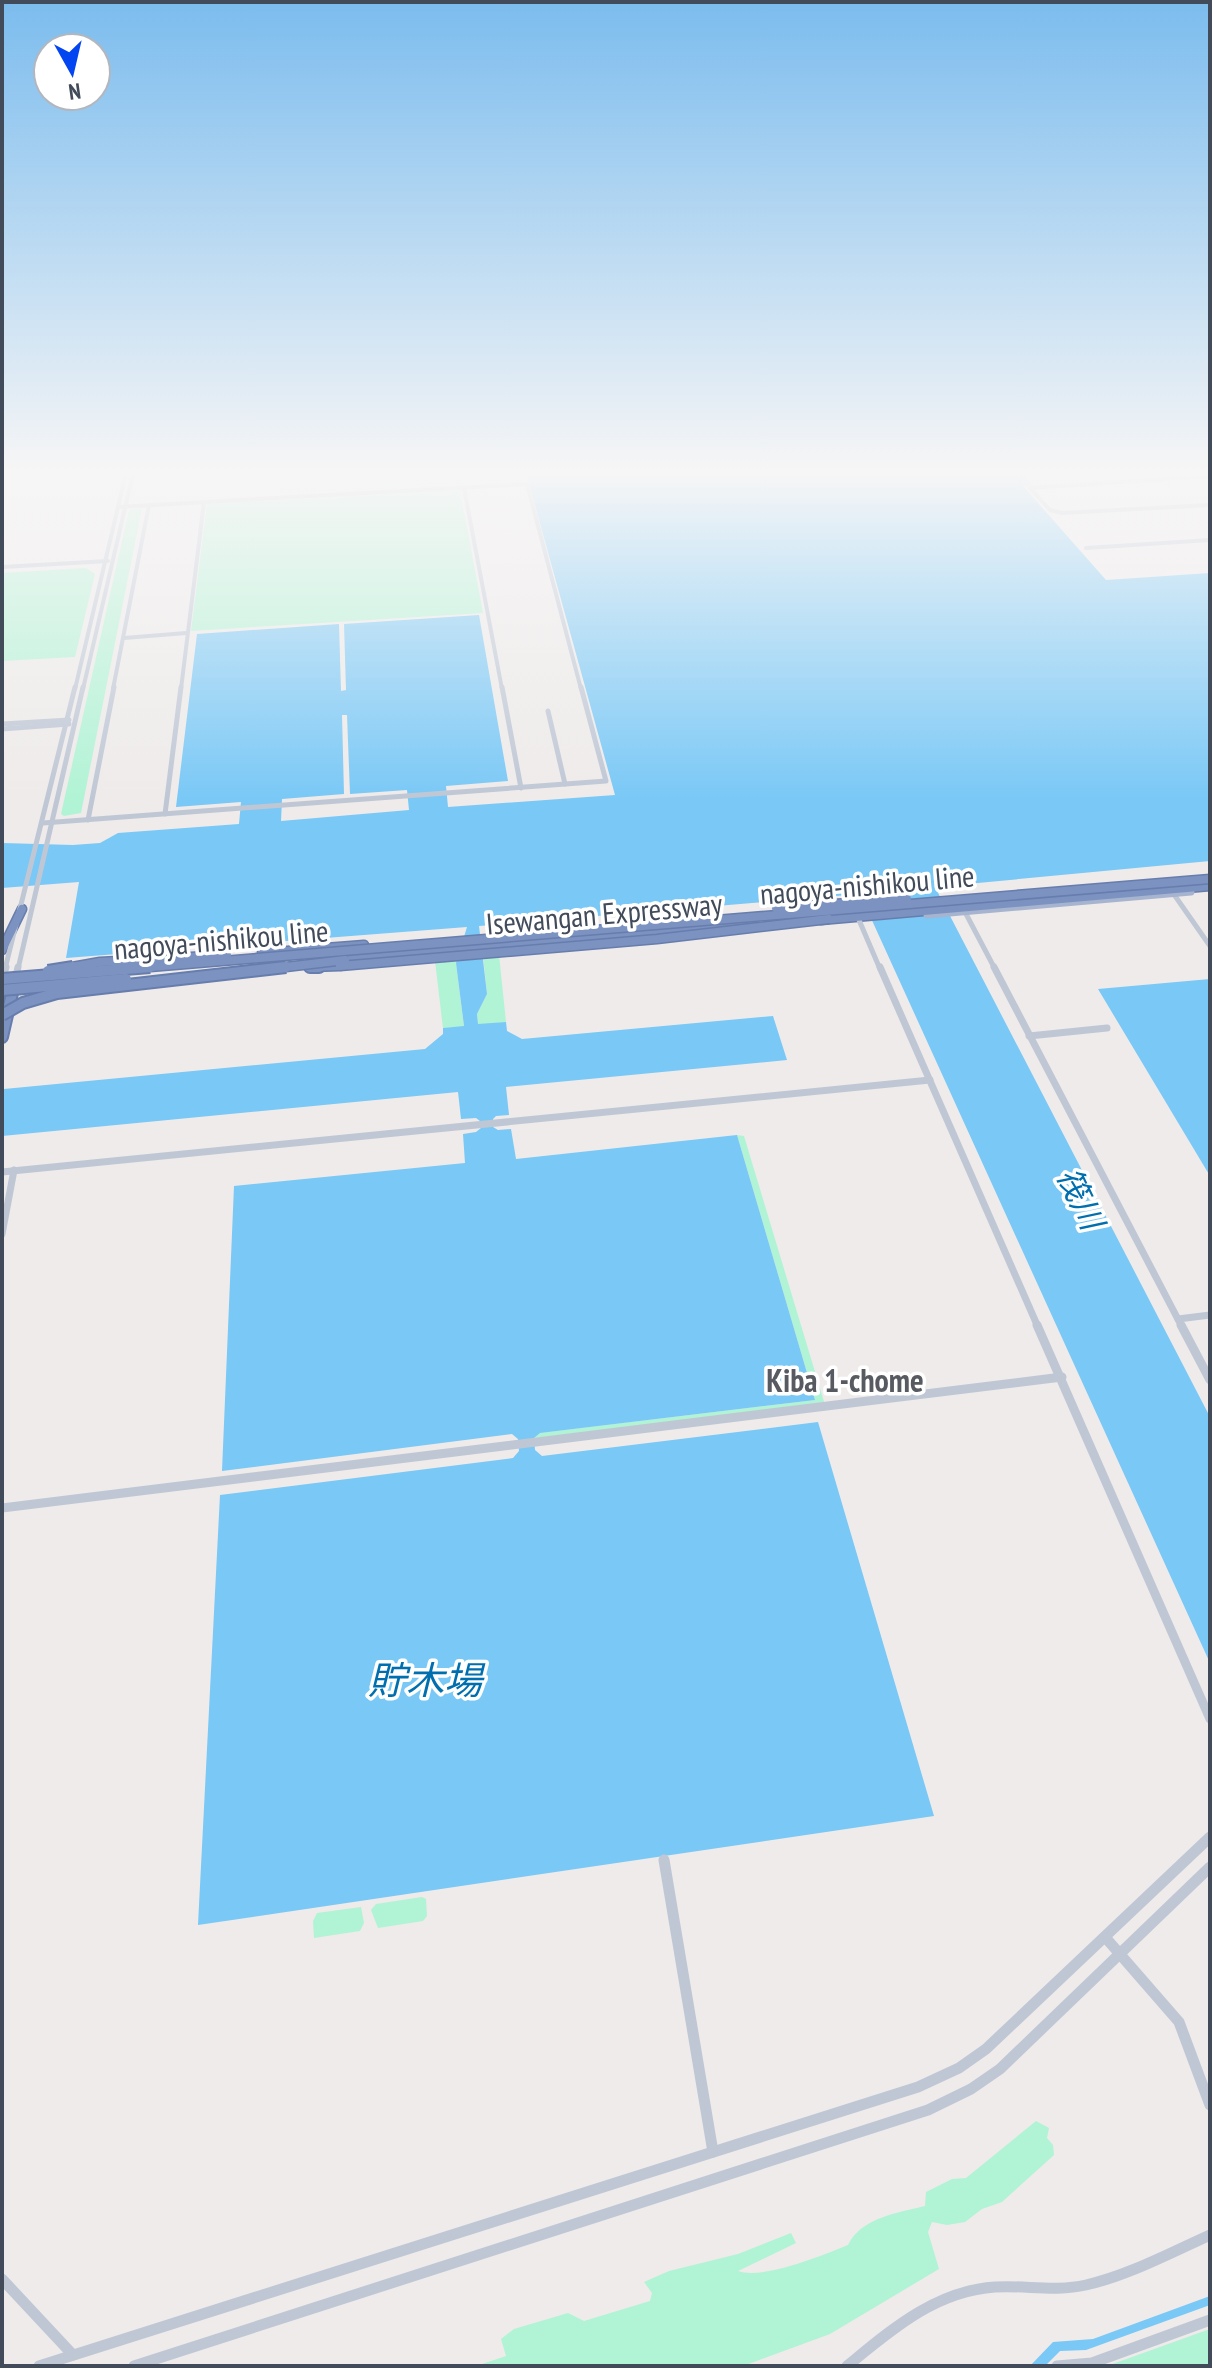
<svg xmlns="http://www.w3.org/2000/svg" width="1212" height="2368" viewBox="0 0 1212 2368" font-family="'PT Sans Narrow','Noto Sans JP',sans-serif">
	<style>
		.green { fill: #b1f3d5 }
		.water { fill: #79c8f6; fill-rule: evenodd }
		.lines { fill: none; stroke-linecap: round; stroke-linejoin: round }
		.highway-far1-casing { stroke: #677dad; stroke-width: 11 }
		.highway-casing { stroke: #677dad; stroke-width: 14 }
		.minor-far4 { stroke: #bfc7d5; stroke-width: 4 }
		.minor-far3 { stroke: #bfc7d5; stroke-width: 5 }
		.minor-far2 { stroke: #bfc7d5; stroke-width: 7 }
		.minor-far1 { stroke: #bfc7d5; stroke-width: 9 }
		.minor { stroke: #bfc7d5; stroke-width: 11 }
		.major { stroke: #a6b4cf; stroke-width: 7 }
		.highway-far1 { stroke: #7c93c1; stroke-width: 8 }
		.highway { stroke: #7c93c1; stroke-width: 10 }
		.highway-bridge-far1-casing { stroke: #677dad; stroke-width: 11; stroke-linecap: butt }
		.highway-bridge-casing { stroke: #677dad; stroke-width: 14; stroke-linecap: butt }
		.highway-bridge-far1 { stroke: #7c93c1; stroke-width: 8 }
		.highway-bridge { stroke: #7c93c1; stroke-width: 10 }
		.labels { text-anchor: middle; dominant-baseline: central; stroke-width: 7; stroke-linejoin: round; paint-order: stroke }
		.street-label { font-size: 30px; fill: #414b5a; stroke: #fff }
		.water-label { font-size: 32px; font-style: italic; fill: #006faf; stroke: #fff }
		.neighbourhood-label { font-size: 32px; font-weight: bold; fill: #575a61; stroke: #fff }
		.near-water-label { font-size: 38px; font-style: italic; fill: #006faf; stroke: #fff }
	</style>
	<rect width="100%" height="100%" fill="#eeebea"/>
	<g class="green">
		<path d="M460,490L483,613L191,631L207,504Z"/>
		<path d="M142,508L81,813L64,816L61,814L129,510Z"/>
		<path d="M86,568L95,574L75,657L2,661V573Z"/>
		<path d="M499,955L506,1022L478,1025L477,1014L487,994L483,956Z"/>
		<path d="M458,958L456,963L464,1027L443,1028L435,961Z"/>
		<path d="M737,1135L744,1136L825,1405L534,1438L539,1433L815,1400Z"/>
		<path d="M422,1897L426,1899L427,1916L423,1921L378,1928L371,1910L376,1904Z"/>
		<path d="M361,1907L364,1923L360,1931L314,1938L313,1921L317,1913Z"/>
		<path d="M1036,2121L1049,2128L1047,2138L1053,2145L1054,2155L1002,2202L982,2209L965,2222L947,2225L932,2222L928,2232L939,2269L830,2334L743,2366H476L506,2356L501,2339L514,2329L568,2313L584,2321L650,2301L652,2293L644,2282L669,2271L738,2254L791,2233L796,2243L738,2271C763,2280 823,2255 848,2245C862,2217 898,2213 925,2206L926,2192L952,2179L966,2178Z"/>
		<path d="M1210,2329V2366H1107Z"/>
	</g>
	<g class="water">
		<path d="M525,469H1018L1032,485L1023,486L1106,580L1210,573V861L935,887L1210,1417V1663L860,894L479,926L487,994L477,1014L478,1024L506,1022L507,1031L522,1039L773,1016L787,1060L506,1087L509,1115L496,1116L493,1119V1127L498,1130L511,1129L516,1159L737,1135L815,1400L540,1433L534,1438L535,1450L542,1456L818,1422L934,1816L198,1925L220,1495L513,1458L519,1451L518,1439L512,1434L222,1471L234,1186L465,1163L463,1134L476,1132L481,1128L480,1121L476,1118L461,1119L458,1092L2,1136L4,1089L425,1049L443,1034V1028L464,1026L456,963L467,927L66,958L79,882L2,888V843L73,845L100,843L118,833L239,824L241,802L176,807L197,634L339,624L341,691L346,690L344,624L479,615L508,781L446,786L448,807L615,795ZM342,715H347L350,794L407,790L409,810L281,821L282,799L344,794Z"/>
		<path d="M1210,979V1176L1098,989Z"/>
		<path d="M1210,2296V2305L1086,2350L1060,2351L1045,2366H1030L1053,2342L1093,2339Z"/>
	</g>
	<g class="lines">
		<defs>
			<g id="highway-far1">
				<path d="M821,920L1210,886"/>
				<path d="M540,932L566,927"/>
				<path d="M2,950L22,909"/>
				<path d="M262,953L364,945"/>
				<path d="M351,959L750,925"/>
				<path d="M310,967L340,966"/>
			</g>
			<g id="highway">
				<path d="M310,967H319"/>
				<path d="M2,1037L13,989"/>
			</g>
		</defs>
		<use href="#highway-far1" class="highway-far1-casing"/>
		<use href="#highway" class="highway-casing"/>
		<g class="minor-far4">
			<path d="M1210,476L1030,488L1050,510L1062,513L1210,505"/>
			<path d="M464,488L502,689"/>
			<path d="M118,507L527,484L581,689"/>
			<path d="M1086,548L1210,540"/>
			<path d="M2,567L108,561"/>
			<path d="M124,638L186,633"/>
			<path d="M75,689L127,469"/>
			<path d="M83,689L134,469"/>
			<path d="M113,689L149,505"/>
			<path d="M181,689L204,502"/>
		</g>
		<g class="minor-far3">
			<path d="M502,687L521,788"/>
			<path d="M548,711L565,784"/>
			<path d="M2,724L69,720"/>
			<path d="M2,729L69,724"/>
			<path d="M165,814L181,687"/>
			<path d="M88,820L114,687"/>
			<path d="M43,823L606,781L581,687"/>
			<path d="M1173,893L1210,946"/>
			<path d="M965,912L995,969"/>
			<path d="M859,920L880,969"/>
			<path d="M5,969L75,687"/>
			<path d="M18,969L83,687"/>
		</g>
		<g class="minor-far2">
			<path d="M880,967L1038,1327"/>
			<path d="M994,967L1182,1327"/>
			<path d="M2,981L6,967"/>
			<path d="M9,989H13L18,967"/>
			<path d="M1029,1036L1107,1028"/>
			<path d="M2,1172L930,1080"/>
			<path d="M2,1234L14,1170"/>
			<path d="M1178,1319L1210,1315"/>
		</g>
		<g class="minor-far1">
			<path d="M1037,1325L1210,1719"/>
			<path d="M1181,1325L1210,1380"/>
			<path d="M2,1508L1062,1377"/>
		</g>
		<g class="minor">
			<path d="M664,1860L713,2152"/>
			<path d="M1105,1937L1179,2022L1210,2105"/>
			<path d="M2,2279L73,2355"/>
			<path d="M39,2366L918,2087L959,2068L986,2049L1210,1837"/>
			<path d="M134,2366L928,2110L971,2089L1000,2069L1210,1867"/>
			<path d="M847,2366C891,2330 935,2291 995,2287C1025,2285 1055,2292 1086,2285C1129,2275 1170,2253 1210,2235"/>
			<path d="M1057,2366L1092,2363L1210,2320"/>
		</g>
		<path class="major" d="M927,915L1191,892"/>
		<use href="#highway-far1" class="highway-far1"/>
		<use href="#highway" class="highway"/>
		<defs>
			<g id="highway-bridge-far1">
				<path d="M776,908L907,899"/>
				<path d="M340,966L657,939L829,919"/>
				<path d="M61,969L100,962L227,955"/>
				<path d="M126,969L1210,879"/>
				<path d="M269,969L345,960"/>
			</g>
			<g id="highway-bridge">
				<path d="M48,971L73,967"/>
				<path d="M2,979L150,967"/>
				<path d="M2,990L126,979"/>
				<path d="M2,1015L23,1003L57,993L286,967"/>
			</g>
		</defs>
		<use href="#highway-bridge-far1" class="highway-bridge-far1-casing"/>
		<use href="#highway-bridge" class="highway-bridge-casing"/>
		<use href="#highway-bridge-far1" class="highway-bridge-far1"/>
		<use href="#highway-bridge" class="highway-bridge"/>
	</g>
	<linearGradient id="sky" x2="0" y2="1"><stop stop-color="#7bbcee"/><stop offset="0.59" stop-color="#f7f6f6"/><stop offset="1" stop-color="#f7f6f6" stop-opacity="0"/></linearGradient>
	<rect width="1212" height="800" fill="url(#sky)"/>
	<g class="labels">
		<g class="street-label">
			<text transform="translate(867 884) rotate(-5)">nagoya-nishikou line</text>
			<text transform="translate(604 913) rotate(-5)">Isewangan Expressway</text>
			<text transform="translate(221 939) rotate(-5)">nagoya-nishikou line</text>
		</g>
		<g class="water-label">
			<text transform="translate(1081 1198) rotate(64)">筏川</text>
		</g>
		<g class="neighbourhood-label">
			<text x="845" y="1380">Kiba 1-chome</text>
		</g>
		<g class="near-water-label">
			<text x="425" y="1679">貯木場</text>
		</g>
	</g>
	<rect width="1212" height="2368" fill="none" stroke="#414b5a" stroke-width="8"/>
	<g transform="translate(72 72) rotate(172)"><circle r="38" fill="#ffffff" stroke="#b3b7bd" stroke-width="2"/>
	<path d="M0-6L14 30L0 20L-14 30Z" fill="#0345f0"/>
	<text y="-12" font-size="22" font-weight="bold" text-anchor="middle" fill="#414b5a">N</text>
	</g>
</svg>
